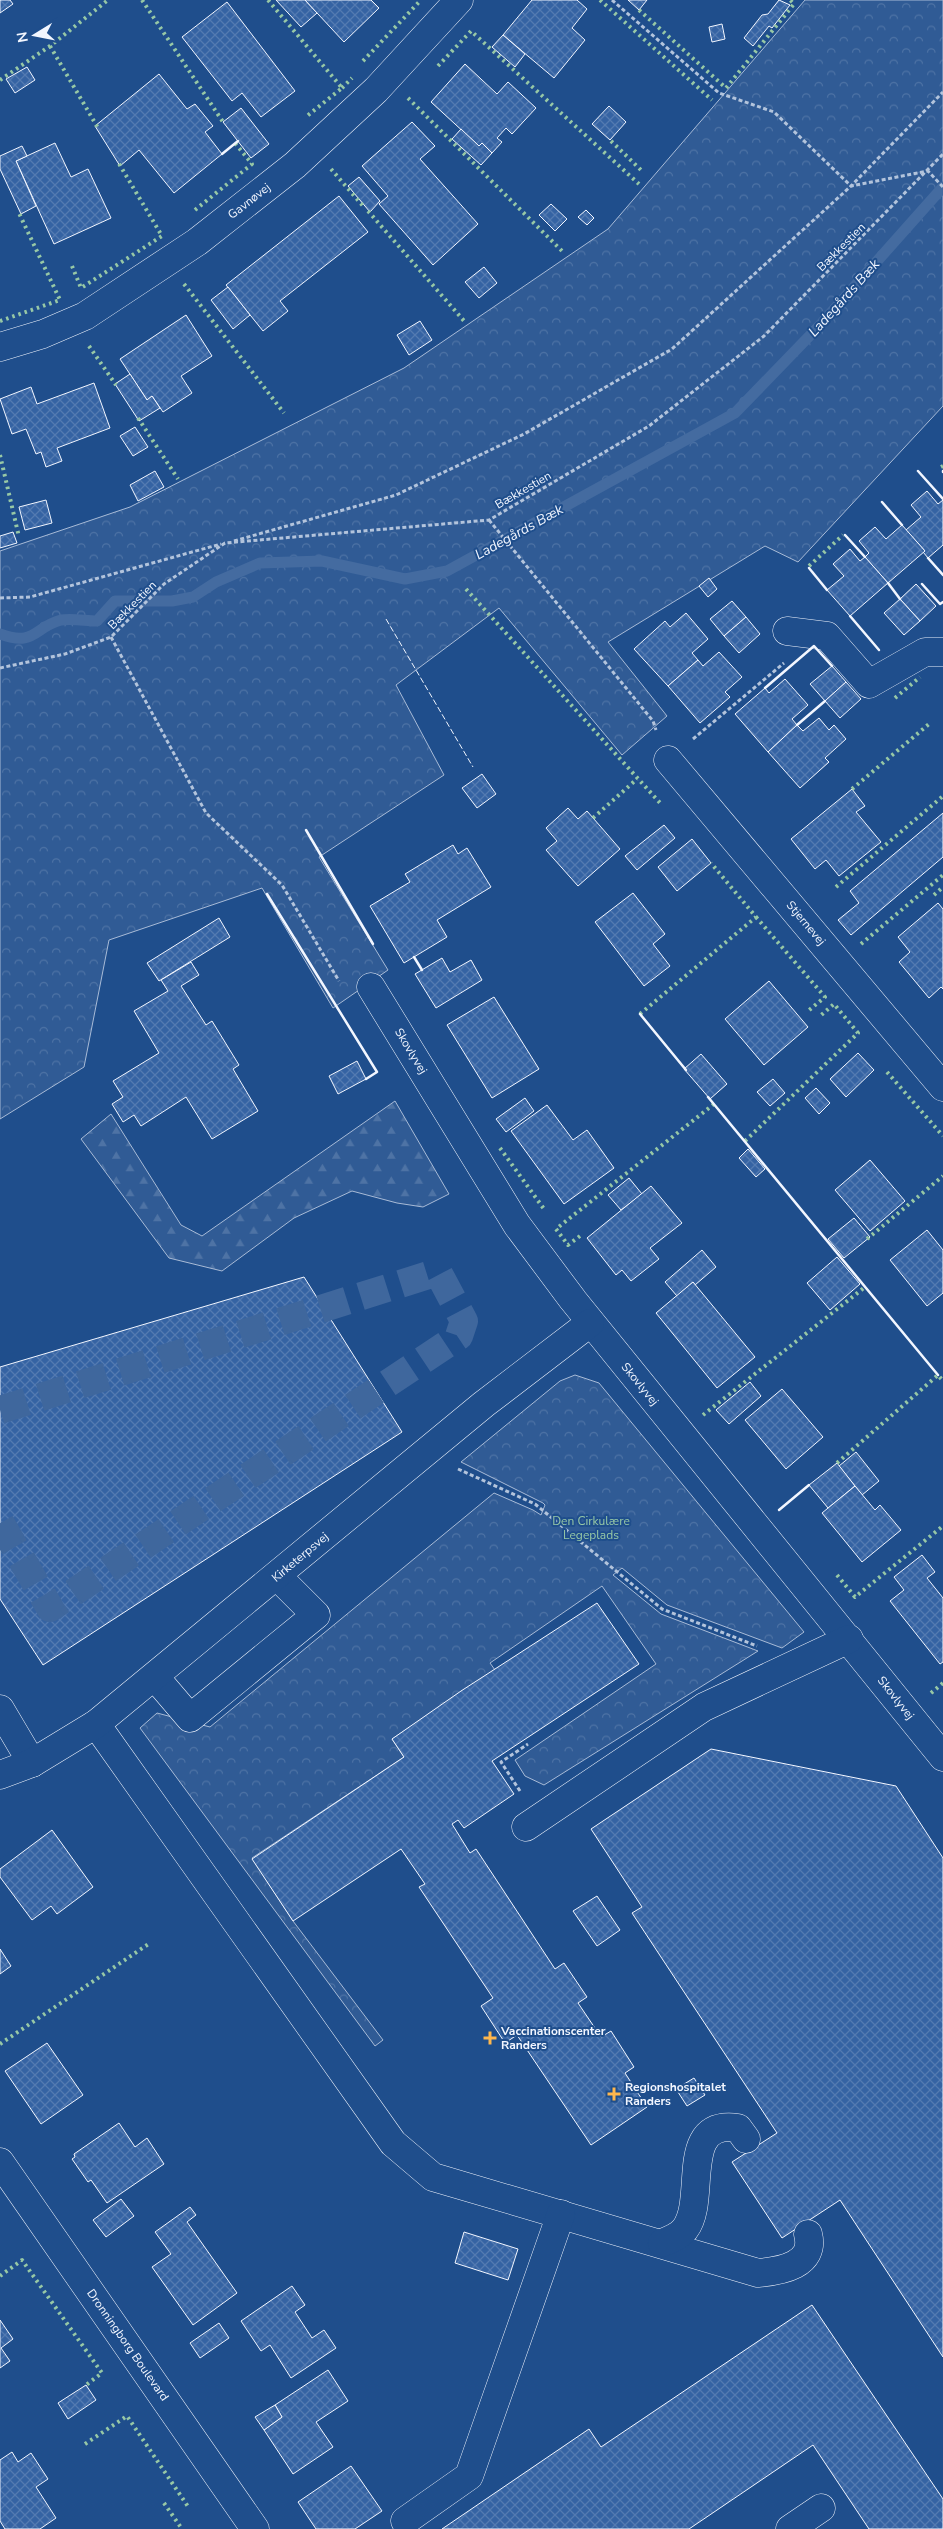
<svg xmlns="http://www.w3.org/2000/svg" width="943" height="2529" viewBox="0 0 943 2529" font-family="'Nunito Sans',sans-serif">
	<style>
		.forest { fill: url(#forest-firs); stroke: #a8bbd7 }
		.park { fill: url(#park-crowns); stroke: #a8bbd7 }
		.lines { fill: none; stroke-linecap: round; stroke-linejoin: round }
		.stream { stroke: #446ba0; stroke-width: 11 }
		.building { fill: url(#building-cross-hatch); stroke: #f2f6ff }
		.minor-tunnel { stroke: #3f679d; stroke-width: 28; stroke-dasharray: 28 14; stroke-linecap: butt }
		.minor-casing { stroke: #f2f6ff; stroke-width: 29 }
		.path { stroke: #b3c4dc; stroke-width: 3; stroke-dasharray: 4 2.5; stroke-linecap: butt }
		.minor { stroke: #1f4e8c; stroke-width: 28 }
		.hedge { stroke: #97c8a6; stroke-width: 4; stroke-dasharray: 2.5 4; stroke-linecap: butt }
		.fence { stroke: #f2f6ff; stroke-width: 1; stroke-dasharray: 6 2.5; stroke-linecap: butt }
		.wall { stroke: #f2f6ff; stroke-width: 2.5 }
		.poi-dot { fill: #ffb74d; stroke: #1f4e8c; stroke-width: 2 }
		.labels { text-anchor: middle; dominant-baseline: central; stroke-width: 4; stroke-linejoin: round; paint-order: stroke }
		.street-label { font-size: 12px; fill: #f2f6ff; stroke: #1f4e8c }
		.park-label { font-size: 12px; fill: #97c8a6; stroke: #1f4e8c }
		.poi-label { font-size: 12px; font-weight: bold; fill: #f2f6ff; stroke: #1f4e8c; text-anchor: start }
		.water-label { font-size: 14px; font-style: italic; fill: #f2f6ff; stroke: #1f4e8c }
	</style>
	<defs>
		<pattern id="forest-firs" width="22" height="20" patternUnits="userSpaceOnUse" patternTransform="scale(1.25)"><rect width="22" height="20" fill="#305b95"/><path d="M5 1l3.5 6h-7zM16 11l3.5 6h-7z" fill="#4e73a5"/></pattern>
		<pattern id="park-crowns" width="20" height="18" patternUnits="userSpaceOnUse" patternTransform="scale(1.25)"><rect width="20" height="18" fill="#305b95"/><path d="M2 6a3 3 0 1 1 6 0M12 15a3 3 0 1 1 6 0" fill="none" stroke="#4e73a5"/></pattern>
		<pattern id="building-cross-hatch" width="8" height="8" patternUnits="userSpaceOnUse" patternTransform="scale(1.25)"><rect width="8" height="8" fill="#3563a3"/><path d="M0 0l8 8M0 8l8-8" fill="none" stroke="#537ab1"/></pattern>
	</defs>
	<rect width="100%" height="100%" fill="#1f4e8c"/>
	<path class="forest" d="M395,1101L449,1194L423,1207L397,1203L352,1191L294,1218L222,1271L169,1258L81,1139L111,1114L181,1225L202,1236Z"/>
	<g class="park">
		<path d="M805,0H943V406L798,562L765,546L608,642L667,716L622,755L499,608L396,685L444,775L319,857L388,970L333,1008L262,888L109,940L84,1067L0,1119V551L130,507L404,368L608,229Z"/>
		<path d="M575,1375L599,1383L804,1632L782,1648L667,1605L622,1568L613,1575L661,1614L758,1651L544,1785L525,1776L515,1760L656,1664L602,1586L490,1663L495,1670L392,1739L404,1757L252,1858L293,1921L383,2040L375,2046L140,1728L157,1713L210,1727L494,1493L533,1510L541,1515L545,1505L543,1503L461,1462L560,1381Z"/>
	</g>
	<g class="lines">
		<path class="stream" d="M0,634C35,647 34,627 61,620C72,618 86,621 97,621L115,601H172L193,597L216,582L260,563L322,561L405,579L447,571L735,413L822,323L943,187"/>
	</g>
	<g class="building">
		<path d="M0,0H10L13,4L0,13Z"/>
		<path d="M276,0H305L317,13L301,27Z"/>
		<path d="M305,0H371L379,8L344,42Z"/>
		<path d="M532,0H577L587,9L572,28L585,40L554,78L503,35Z"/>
		<path d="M628,0H647L639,10Z"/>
		<path d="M779,0L790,5L772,28L769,26L753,46L744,38L762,15L768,14Z"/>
		<path d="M227,2L295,91L261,117L242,93L232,101L182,37Z"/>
		<path d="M722,24L725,39L712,42L709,27Z"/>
		<path d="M503,35L525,54L515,67L492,47Z"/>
		<path d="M465,64L497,94L508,82L536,108L512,134L506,128L497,138L502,142L492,153L482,143L479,146L431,102Z"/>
		<path d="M27,67L35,80L15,93L6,79Z"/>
		<path d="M159,74L187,109L195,104L213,126L205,132L222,154L174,193L139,150L120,166L95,126Z"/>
		<path d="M609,106L626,122L610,140L592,124Z"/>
		<path d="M241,108L269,144L251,158L223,122Z"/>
		<path d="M412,122L435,146L420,159L478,224L433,265L379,204L388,196L362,166Z"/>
		<path d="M461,129L479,146L482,143L492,153L481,165L452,139Z"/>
		<path d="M55,143L71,177L88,169L111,218L54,244L16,161Z"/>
		<path d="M22,146L27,156L16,161L36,206L21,214L0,169V156Z"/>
		<path d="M359,177L380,201L370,212L348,186Z"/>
		<path d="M339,196L368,232L280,301L288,311L263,331L226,285Z"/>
		<path d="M551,204L567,219L555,231L539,215Z"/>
		<path d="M586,210L594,218L587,225L578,217Z"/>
		<path d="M484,267L497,283L479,298L465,282Z"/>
		<path d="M228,287L250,315L233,329L211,300Z"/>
		<path d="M186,315L212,356L181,376L192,393L163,412L152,396L147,400L120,359Z"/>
		<path d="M420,321L432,340L409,355L397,335Z"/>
		<path d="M130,374L147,400L152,396L160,408L139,421L115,384Z"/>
		<path d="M94,383L110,428L57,448L62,461L46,467L41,452L36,454L26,429L12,434L0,399L31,387L37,404Z"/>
		<path d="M135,427L148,447L133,456L120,436Z"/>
		<path d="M155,471L164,487L138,501L130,485Z"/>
		<path d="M927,491L938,504L943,500V545L928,558L923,552L925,551L906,530L921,517L911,505Z"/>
		<path d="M46,500L52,523L25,530L19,507Z"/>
		<path d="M902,525L925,551L888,583L865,557L869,553L859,541L875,527L886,539Z"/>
		<path d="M13,532L17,543L0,548V536Z"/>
		<path d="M850,549L860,561L865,557L888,583L850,616L827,590L844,576L833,564Z"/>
		<path d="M709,578L717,589L708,597L699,586Z"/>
		<path d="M916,584L936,606L920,621L900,599Z"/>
		<path d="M900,599L920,621L904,635L884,613Z"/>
		<path d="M732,601L746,617L724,636L710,619Z"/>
		<path d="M686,613L708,639L692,653L698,660L668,686L634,649L665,621L670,627Z"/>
		<path d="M746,617L760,634L739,653L724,636Z"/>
		<path d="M719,652L742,677L725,692L730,697L700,723L668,686L698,660L703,666Z"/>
		<path d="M832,666L846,682L825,701L810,684Z"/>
		<path d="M785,679L808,705L792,719L797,725L768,752L735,714L765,688L769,693Z"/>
		<path d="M846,682L861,699L840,718L825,701Z"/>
		<path d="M819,718L829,730L834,725L846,739L825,758L829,762L800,788L768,752L797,725L803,731Z"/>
		<path d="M482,774L496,794L477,808L462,788Z"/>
		<path d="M852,789L865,806L856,812L881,842L839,876L826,860L815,869L791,839Z"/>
		<path d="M568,808L578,819L587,811L620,849L578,886L546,850L557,841L546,828Z"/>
		<path d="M943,813V857L851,935L838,920L859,903L850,891Z"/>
		<path d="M664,825L675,838L637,870L625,856Z"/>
		<path d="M692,839L711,863L677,891L658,867Z"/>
		<path d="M453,845L458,854L467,848L491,887L437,920L447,937L404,963L370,906L410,882L405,874Z"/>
		<path d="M633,893L665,934L653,944L670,966L644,986L595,922Z"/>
		<path d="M938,903L943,909V989L941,987L929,998L899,962L910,952L898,937Z"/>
		<path d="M219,918L230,937L159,981L147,963Z"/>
		<path d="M442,958L450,972L471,960L482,980L436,1008L415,974Z"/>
		<path d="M191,962L199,975L181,986L206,1025L212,1021L239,1065L233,1069L258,1111L212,1139L186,1097L141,1126L134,1115L123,1122L112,1104L123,1097L113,1081L159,1053L134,1011L168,991L161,980Z"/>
		<path d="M769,981L808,1027L764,1065L725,1019Z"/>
		<path d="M494,997L539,1069L492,1098L447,1025Z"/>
		<path d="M858,1053L874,1070L846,1097L830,1079Z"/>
		<path d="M701,1054L727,1084L710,1099L684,1069Z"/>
		<path d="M357,1061L366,1079L338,1094L329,1076Z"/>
		<path d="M773,1079L785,1093L770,1106L757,1092Z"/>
		<path d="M816,1088L830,1103L819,1114L805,1098Z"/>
		<path d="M525,1098L534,1111L506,1132L496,1119Z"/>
		<path d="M547,1105L573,1140L587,1130L614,1168L564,1204L511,1131Z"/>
		<path d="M748,1149L765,1169L756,1177L739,1158Z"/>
		<path d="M870,1160L905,1201L870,1231L835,1190Z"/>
		<path d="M629,1178L642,1194L621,1210L608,1195Z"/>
		<path d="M651,1186L682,1223L650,1248L659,1259L631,1281L622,1270L616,1275L587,1238Z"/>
		<path d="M854,1218L870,1237L844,1258L828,1239Z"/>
		<path d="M927,1230L943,1250V1293L927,1306L890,1260Z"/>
		<path d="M702,1250L716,1267L695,1285L693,1282L677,1296L665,1282Z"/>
		<path d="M837,1257L860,1284L830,1310L807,1283Z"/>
		<path d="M304,1277L402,1432L43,1665L0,1599V1367Z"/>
		<path d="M693,1282L755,1357L717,1388L656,1313Z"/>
		<path d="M750,1382L761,1396L729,1424L716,1410Z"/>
		<path d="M782,1389L823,1437L786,1469L745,1420Z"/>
		<path d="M856,1452L879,1481L862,1495L839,1466Z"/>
		<path d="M837,1463L855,1486L828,1508L809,1485Z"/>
		<path d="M855,1486L875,1510L880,1505L901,1530L862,1562L822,1513Z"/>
		<path d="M922,1555L935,1572L927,1578L943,1598V1662L940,1664L890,1601L904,1590L894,1577Z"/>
		<path d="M597,1603L639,1664L492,1761L514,1794L464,1828L458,1820L452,1824L470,1853L476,1849L555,1969L564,1963L587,1997L578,2003L601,2037L611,2031L634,2067L625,2073L647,2107L591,2145L517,2035L505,2043L481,2006L493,1998L419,1887L425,1884L401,1849L293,1921L252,1859L404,1757L392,1739L461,1691Z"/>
		<path d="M711,1749L896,1786L943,1858V2357L840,2200L782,2238L732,2162L777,2133L632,1913L642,1907L591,1829Z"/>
		<path d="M52,1830L93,1887L57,1914L51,1906L32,1920L0,1877V1869Z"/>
		<path d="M597,1896L620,1930L597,1946L573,1911Z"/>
		<path d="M0,1949L11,1966L0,1974Z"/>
		<path d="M47,2043L83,2095L41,2124L5,2071Z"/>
		<path d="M694,2078L705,2095L687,2106L676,2089Z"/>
		<path d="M119,2123L135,2147L147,2138L164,2164L107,2203L91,2180L88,2182L72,2159L75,2157L74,2154Z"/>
		<path d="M121,2199L134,2216L106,2237L93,2220Z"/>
		<path d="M190,2207L196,2215L187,2222L237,2293L193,2325L152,2267L171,2254L155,2232Z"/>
		<path d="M464,2232L518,2249L508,2280L455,2263Z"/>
		<path d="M292,2286L305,2305L295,2312L312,2338L324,2330L336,2348L291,2378L270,2345L261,2351L241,2321Z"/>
		<path d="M812,2305L943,2499V2529H869L813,2445L689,2529H442L589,2429L601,2447Z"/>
		<path d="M0,2320L13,2339L1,2348L10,2361L0,2368Z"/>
		<path d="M219,2323L229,2338L200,2358L190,2343Z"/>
		<path d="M328,2370L348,2401L316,2422L333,2447L293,2474L264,2430L282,2417L275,2405Z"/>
		<path d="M86,2385L96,2400L68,2419L58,2403Z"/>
		<path d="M275,2405L282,2417L264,2430L255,2417Z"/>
		<path d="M12,2452L18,2462L31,2453L48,2479L36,2487L56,2518L40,2529H5L0,2521V2460Z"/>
		<path d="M351,2466L382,2511L355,2529H316L298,2502Z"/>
	</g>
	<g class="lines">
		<path class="minor-tunnel" d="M0,1410L438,1272L464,1321L459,1336L50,1608L0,1522"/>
		<defs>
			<g id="minor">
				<path d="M0,347L43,334L85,316L197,242L295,165L376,90L459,0"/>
				<path d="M787,631L827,636L869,684L925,652H943"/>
				<path d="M668,760L943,1087"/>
				<path d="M371,987L517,1225L573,1300L943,1757"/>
				<path d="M155,1677L190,1718L316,1615L277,1576"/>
				<path d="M0,1709L32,1763"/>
				<path d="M96,1724L393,2143L433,2177L758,2273C781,2271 816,2265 808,2234"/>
				<path d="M0,1775L32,1763L96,1724L484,1404L590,1323"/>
				<path d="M526,1827L704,1707L849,1639"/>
				<path d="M0,2162L255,2529"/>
				<path d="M662,2243C670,2240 680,2236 685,2229C708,2199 677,2119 738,2128L746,2139"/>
				<path d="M405,2521L469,2476L561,2214"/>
				<path d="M790,2529L821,2508"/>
			</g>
		</defs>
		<use href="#minor" class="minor-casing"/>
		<g class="path">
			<path d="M612,0L719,93L774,112L851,186L928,171L943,187"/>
			<path d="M489,520L653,721L656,730"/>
			<path d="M234,541L396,495L524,434L672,349L851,186L943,92"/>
			<path d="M0,598L30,597L221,544"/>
			<path d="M111,637L206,813L282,885L339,981"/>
			<path d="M0,668L65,654L111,637L164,584L225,543L489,520L649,426L764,336L943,154"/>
			<path d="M693,739L784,663"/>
			<path d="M458,1469L535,1504L662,1609L757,1646"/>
			<path d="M520,1791L501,1762L528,1744"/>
		</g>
		<use href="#minor" class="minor"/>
		<g class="hedge">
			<path d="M142,0L223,122"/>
			<path d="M268,0L342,88L307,116"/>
			<path d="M600,0L712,100"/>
			<path d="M639,10L726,88L794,4L790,0"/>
			<path d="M50,46L98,128"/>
			<path d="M363,61L421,0"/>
			<path d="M438,66L471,31L639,184"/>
			<path d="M0,80L50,46L108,0"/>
			<path d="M342,88L352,78"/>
			<path d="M408,98L564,253"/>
			<path d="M611,141L641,170"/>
			<path d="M331,169L363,206"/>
			<path d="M195,210L252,164L235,143"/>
			<path d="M368,211L465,322"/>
			<path d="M72,266L81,288L162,236L118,162"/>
			<path d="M184,284L284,413"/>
			<path d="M0,321L60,300L18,211"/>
			<path d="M89,346L116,385"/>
			<path d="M138,418L178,479"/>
			<path d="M0,455L19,537"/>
			<path d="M941,467L943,466"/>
			<path d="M809,566L843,535"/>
			<path d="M466,589L661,804"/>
			<path d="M895,698L920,677"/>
			<path d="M852,789L929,724"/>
			<path d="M593,818L637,779"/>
			<path d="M836,887L943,796"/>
			<path d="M934,895L943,887"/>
			<path d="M756,917L825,997L808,1011"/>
			<path d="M861,944L943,875"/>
			<path d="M640,1014L756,917L711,863"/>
			<path d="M887,1072L943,1136"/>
			<path d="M745,1141L858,1033L834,1004L819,1017"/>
			<path d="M500,1148L544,1209"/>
			<path d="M580,1236L568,1245L556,1229L714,1104"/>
			<path d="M867,1239L943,1176"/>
			<path d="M703,1415L865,1287"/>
			<path d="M837,1463L938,1375L943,1381"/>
			<path d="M837,1575L855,1597L943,1526"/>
			<path d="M931,1693L943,1683"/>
			<path d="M0,2044L150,1943"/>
			<path d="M0,2276L22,2260L102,2373L86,2385"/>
			<path d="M85,2444L127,2416L189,2508"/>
			<path d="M164,2503L182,2529"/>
		</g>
		<path class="fence" d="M386,619L473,767"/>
		<g class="wall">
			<path d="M222,154L238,141"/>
			<path d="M918,471L943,499"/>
			<path d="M943,471V472"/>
			<path d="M882,502L902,525"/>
			<path d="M845,535L865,557"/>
			<path d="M928,558L943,575"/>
			<path d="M809,568L827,590"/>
			<path d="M888,583L900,599"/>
			<path d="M922,584L940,604L943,602"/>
			<path d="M850,616L879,650"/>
			<path d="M765,688L814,646L832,666"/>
			<path d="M797,725L825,701"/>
			<path d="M306,830L373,944"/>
			<path d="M267,894L377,1072L366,1079"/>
			<path d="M414,957L422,970"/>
			<path d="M640,1014L686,1070"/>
			<path d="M708,1097L938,1375"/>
			<path d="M779,1510L809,1485"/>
		</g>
	</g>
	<g class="poi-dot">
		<path d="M487.5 2030.5h5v5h5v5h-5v5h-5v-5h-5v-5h5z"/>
		<path d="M611.5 2086.5h5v5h5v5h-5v5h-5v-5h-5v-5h5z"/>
	</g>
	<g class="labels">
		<g class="street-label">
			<text transform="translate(249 201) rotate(-38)">Gavnøvej</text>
			<text transform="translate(841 247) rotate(-45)">Bækkestien</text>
			<text transform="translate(523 490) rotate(-30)">Bækkestien</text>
			<text transform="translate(132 605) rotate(-45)">Bækkestien</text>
			<text transform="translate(806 923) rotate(50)">Stjernevej</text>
			<text transform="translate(411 1051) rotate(59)">Skovlyvej</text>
			<text transform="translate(640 1384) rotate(51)">Skovlyvej</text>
			<text transform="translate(300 1557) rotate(-40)">Kirketerpsvej</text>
			<text transform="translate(896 1698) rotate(52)">Skovlyvej</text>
			<text transform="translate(128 2345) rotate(55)">Dronningborg Boulevard</text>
		</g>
		<g class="park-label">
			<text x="591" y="1521">Den Cirkulære<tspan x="591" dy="14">Legeplads</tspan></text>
		</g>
		<g class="poi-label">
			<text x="501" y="2031">Vaccinationscenter<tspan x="501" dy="14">Randers</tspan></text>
			<text x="625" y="2087">Regionshospitalet<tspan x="625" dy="14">Randers</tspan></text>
		</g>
		<g class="water-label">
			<text transform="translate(844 298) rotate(-48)">Ladegårds Bæk</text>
			<text transform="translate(519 532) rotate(-29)">Ladegårds Bæk</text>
		</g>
	</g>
	<g transform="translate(35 35) rotate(260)" stroke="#1f4e8c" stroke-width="4" paint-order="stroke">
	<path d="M0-4L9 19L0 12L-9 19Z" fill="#f2f6ff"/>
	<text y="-8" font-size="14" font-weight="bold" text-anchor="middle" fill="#f2f6ff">N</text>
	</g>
</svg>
